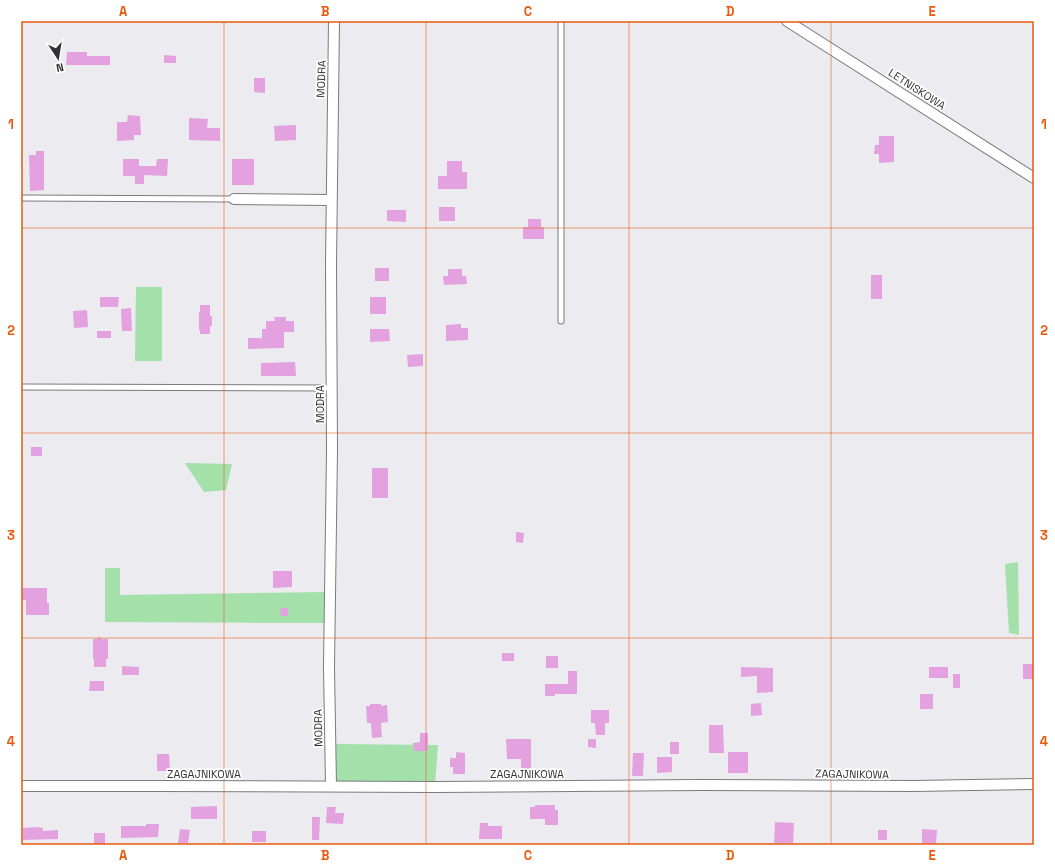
<svg xmlns="http://www.w3.org/2000/svg" width="1055" height="866" viewBox="0 0 1055 866" font-family="'Space Grotesk',sans-serif">
	<style>
		.green { fill: #a4e0aa }
		.building { fill: #e3a1e0 }
		.lines { fill: none; stroke-linecap: round; stroke-linejoin: round }
		.service-casing { stroke: #7a7a7f; stroke-width: 7 }
		.minor-casing { stroke: #7a7a7f; stroke-width: 12 }
		.service { stroke: #fff; stroke-width: 5 }
		.minor { stroke: #fff; stroke-width: 10 }
		.grid { fill: none; stroke: #e8590c; stroke-width: 1; stroke-opacity: 0.55 }
		.labels { text-anchor: middle; dominant-baseline: central; stroke-width: 3.5; stroke-linejoin: round; paint-order: stroke }
		.street-label { font-size: 11px; fill: #333335; stroke: #fff }
		.neatline { fill: none; stroke: #e8590c; stroke-width: 1.5 }
		.grid-label { font-size: 13px; text-anchor: middle; font-weight: bold; fill: #e8590c }
	</style>
	<rect width="100%" height="100%" fill="#ebebf0"/>
	<g class="green">
		<path d="M136,287H162V361H135Z"/>
		<path d="M185,463L232,464L226,490L204,492Z"/>
		<path d="M1018,562L1019,635L1009,633L1005,564Z"/>
		<path d="M105,568H120V595L328,592V623L105,622Z"/>
		<path d="M333,744L438,745L435,785L339,784L334,778Z"/>
	</g>
	<g class="building">
		<path d="M67,52H87V56H110V65H66Z"/>
		<path d="M164,55L176,56V63H164Z"/>
		<path d="M254,78H265V93L254,92Z"/>
		<path d="M128,115L140,116L141,135H134V140L117,141V122H127Z"/>
		<path d="M189,118L208,119L207,128H220V141L189,140Z"/>
		<path d="M296,125V140L275,141L274,126Z"/>
		<path d="M879,136H894V162L879,163V154H874L875,145H879Z"/>
		<path d="M36,151H44V190L30,191L29,155H36Z"/>
		<path d="M123,159H139V166H156L157,159H168L167,176L144,175V184H135V176H123Z"/>
		<rect x="232" y="159" width="22" height="26"/>
		<path d="M447,161H462V172H467V189H438V176H447Z"/>
		<rect x="439" y="207" width="16" height="14"/>
		<path d="M387,210H406V222L387,221Z"/>
		<path d="M528,219H541V227H544V239H523V227H528Z"/>
		<rect x="375" y="268" width="14" height="13"/>
		<path d="M448,269H462V276H466L467,284L444,285L443,276H448Z"/>
		<rect x="871" y="275" width="11" height="24"/>
		<path d="M100,297H119L118,307H100Z"/>
		<rect x="370" y="297" width="16" height="17"/>
		<path d="M200,305H210V316H212V326H210V334H200V330H199V312H200Z"/>
		<path d="M131,308L132,331H122L121,309Z"/>
		<path d="M87,310L88,327L74,328L73,311Z"/>
		<path d="M274,317H286V321H294V332H284V348L248,349V338H262V329H266V321H275Z"/>
		<path d="M461,324V328H468V340L446,341V325Z"/>
		<path d="M370,329H389L390,341L370,342Z"/>
		<rect x="97" y="331" width="14" height="7"/>
		<path d="M423,354V366L408,367L407,355Z"/>
		<path d="M295,362L296,376H261V363Z"/>
		<rect x="31" y="447" width="11" height="9"/>
		<rect x="372" y="468" width="16" height="30"/>
		<path d="M516,532L524,533L523,543L516,542Z"/>
		<path d="M273,571H292V587L273,588Z"/>
		<path d="M21,588H47V603H49V615H26V600H21Z"/>
		<path d="M280,608H288V616H281Z"/>
		<path d="M99,637L102,639H108V659H106V667H94V659H93V639H97Z"/>
		<rect x="502" y="653" width="12" height="8"/>
		<rect x="546" y="656" width="12" height="12"/>
		<rect x="1023" y="664" width="11" height="15"/>
		<path d="M122,666L139,667V675H122Z"/>
		<path d="M741,667L773,668V692L757,693V676L741,677Z"/>
		<rect x="929" y="667" width="19" height="11"/>
		<path d="M568,671H577V694H555V696H545V684H568Z"/>
		<rect x="953" y="674" width="7" height="14"/>
		<path d="M90,681H104V691H89Z"/>
		<rect x="920" y="694" width="13" height="15"/>
		<path d="M761,703L762,715L751,716V704Z"/>
		<path d="M370,704H381V706L387,705L388,722L381,723L382,737L372,738L371,723H367L366,706H370Z"/>
		<path d="M591,710H609V723H605V735H596L595,723H591Z"/>
		<path d="M709,725H723L724,753H709Z"/>
		<path d="M420,733H428V751H414L413,743L420,742Z"/>
		<path d="M506,739H531V776H521V759H507Z"/>
		<path d="M588,739H596V748L588,747Z"/>
		<rect x="670" y="742" width="9" height="12"/>
		<path d="M456,752L465,753V774H453V767H450V758H456Z"/>
		<rect x="728" y="752" width="20" height="21"/>
		<path d="M633,753H644L643,776H632Z"/>
		<path d="M157,754H169L170,771H157Z"/>
		<path d="M657,757H672V772L657,773Z"/>
		<path d="M535,805H555V810H558V825H545V819H530V807H535Z"/>
		<path d="M217,806V819H191V807Z"/>
		<path d="M327,807H336L335,813H344L343,824L326,823Z"/>
		<path d="M312,817H320L319,840H312Z"/>
		<path d="M775,822L794,823L793,843H774Z"/>
		<path d="M480,823H488V826H502V839H479Z"/>
		<path d="M146,824H159L158,837L121,838V826H146Z"/>
		<path d="M37,827L43,828V831L58,830V839L23,840V828Z"/>
		<path d="M180,829L190,830L188,843H178Z"/>
		<path d="M922,829L937,830L936,844L922,843Z"/>
		<rect x="878" y="830" width="9" height="10"/>
		<rect x="252" y="831" width="14" height="11"/>
		<rect x="94" y="833" width="11" height="12"/>
	</g>
	<g class="lines">
		<defs>
			<g id="service">
				<path d="M561,21V321"/>
				<path d="M21,198L234,199"/>
				<path d="M21,387L332,388"/>
			</g>
			<g id="minor">
				<path d="M787,21L1034,178"/>
				<path d="M234,199L331,200"/>
				<path d="M21,786H155L435,787L701,785L913,786L1034,784"/>
				<path d="M331,786L329,667L332,451L331,264L334,21"/>
			</g>
		</defs>
		<use href="#service" class="service-casing"/>
		<use href="#minor" class="minor-casing"/>
		<use href="#service" class="service"/>
		<use href="#minor" class="minor"/>
	</g>
	<path class="grid" d="M224,21V845M426,21V845M629,21V845M831,21V845M21,228H1034M21,433H1034M21,638H1034"/>
	<g class="labels">
		<g class="street-label">
			<text transform="translate(321 79) rotate(-88)">MODRA</text>
			<text transform="translate(917 89) rotate(33)">LETNISKOWA</text>
			<text transform="translate(320 404) rotate(-90)">MODRA</text>
			<text transform="translate(318 728) rotate(-91)">MODRA</text>
			<text x="204" y="774">ZAGAJNIKOWA</text>
			<text x="527" y="774">ZAGAJNIKOWA</text>
			<text transform="translate(852 774) rotate(1)">ZAGAJNIKOWA</text>
		</g>
	</g>
	<rect width="1055" height="866" fill="none" stroke="#ffffff" stroke-width="44"/>
	<g transform="translate(58 58) rotate(168)" stroke="#ffffff" stroke-width="3" paint-order="stroke">
	<path d="M0-3L7 15L0 10L-7 15Z" fill="#333335"/>
	<text y="-6" font-size="11" font-weight="bold" text-anchor="middle" fill="#333335">N</text>
	</g>
	<rect x="22" y="22" width="1011" height="822" class="neatline"/>
	<g class="grid-label">
		<text x="123" y="16">A</text>
		<text x="325" y="16">B</text>
		<text x="528" y="16">C</text>
		<text x="730" y="16">D</text>
		<text x="932" y="16">E</text>
		<text x="11" y="129">1</text>
		<text x="1044" y="129">1</text>
		<text x="11" y="335">2</text>
		<text x="1044" y="335">2</text>
		<text x="11" y="540">3</text>
		<text x="1044" y="540">3</text>
		<text x="11" y="746">4</text>
		<text x="1044" y="746">4</text>
		<text x="123" y="860">A</text>
		<text x="325" y="860">B</text>
		<text x="528" y="860">C</text>
		<text x="730" y="860">D</text>
		<text x="932" y="860">E</text>
	</g>
</svg>
